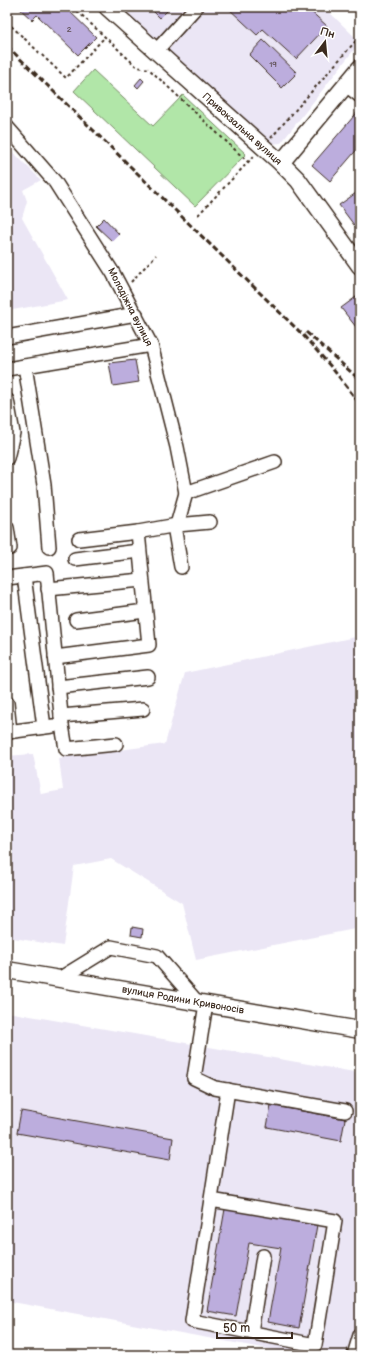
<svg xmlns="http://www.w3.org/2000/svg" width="367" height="1362" viewBox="0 0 367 1362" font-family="'Balsamiq Sans',sans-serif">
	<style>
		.built { fill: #ebe6f5 }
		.green { fill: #b1e6a8; stroke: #768863 }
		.building { fill: #bcaddd; stroke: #3b2a1e }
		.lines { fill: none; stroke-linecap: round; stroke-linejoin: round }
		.minor-casing { stroke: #3b2a1e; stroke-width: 16 }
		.major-casing { stroke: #3b2a1e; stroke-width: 19 }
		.path { stroke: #3b2a1e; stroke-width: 2; stroke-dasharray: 3 3; stroke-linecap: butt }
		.minor { stroke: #fff; stroke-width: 13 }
		.major { stroke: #fff; stroke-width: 16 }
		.rail { stroke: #3b2a1e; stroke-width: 3; stroke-dasharray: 6 3; stroke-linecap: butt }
		.labels { text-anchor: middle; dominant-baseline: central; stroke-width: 3; stroke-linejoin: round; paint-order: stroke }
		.number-label { font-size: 8px; fill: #5b4b4e }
		.street-label { font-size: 10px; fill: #3b2a1e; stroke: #fff }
	</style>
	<rect width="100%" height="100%" fill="#fff"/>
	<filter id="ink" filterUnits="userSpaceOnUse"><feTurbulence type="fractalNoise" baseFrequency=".025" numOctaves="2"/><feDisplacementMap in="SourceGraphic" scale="8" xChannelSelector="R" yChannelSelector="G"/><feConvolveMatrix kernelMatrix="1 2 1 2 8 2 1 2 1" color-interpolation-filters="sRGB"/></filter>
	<g filter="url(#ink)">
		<g class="built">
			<path d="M120,7H324L360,42L281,143L270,144Z"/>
			<path d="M7,146L41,180L23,190L27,201L22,218L68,300L7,311Z"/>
			<path d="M360,636V928L196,960L182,903L111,859L74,866L63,946L7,937V756L33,754L41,794L63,790L59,758L165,744L185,673Z"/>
			<path d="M7,1012L360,1073V1317L350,1355H301L7,1301Z"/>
		</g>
		<path class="green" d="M93,70L153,126L183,95L246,154L195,206L74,91Z"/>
		<g class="building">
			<path d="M18,7H65L96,37L78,55L37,15L32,20Z"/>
			<path d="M157,7H171L160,18L153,11Z"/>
			<path d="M227,7H306L327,26L296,59L263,29L257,35Z"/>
			<path d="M263,40L297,73L282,88L249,55Z"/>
			<path d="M141,78L144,81L138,88L135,85Z"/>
			<path d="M360,109V146L330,181L312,165Z"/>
			<path d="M356,193L360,198V233L339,205Z"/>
			<path d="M104,218L119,234L112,241L96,226Z"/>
			<path d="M360,294V332L341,308Z"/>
			<path d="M135,360L139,382L113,386L109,363Z"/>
			<path d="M132,927L143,929L142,937L131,935Z"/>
			<path d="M271,1105L345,1119L341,1141L267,1127Z"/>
			<path d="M21,1111L173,1138L170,1160L17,1133Z"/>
			<path d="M225,1209L317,1225L299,1328L268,1322L281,1248L249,1243L236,1316L207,1311Z"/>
		</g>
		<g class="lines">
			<defs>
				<g id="minor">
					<path d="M156,51L196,7"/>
					<path d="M346,85L360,96"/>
					<path d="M7,127L55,182L113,273L151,345L177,447L186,493L275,462"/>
					<path d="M7,337L136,314"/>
					<path d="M25,366L44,485L49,547"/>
					<path d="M7,369L151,345"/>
					<path d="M7,400L13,433L7,458"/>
					<path d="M177,525L186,493"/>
					<path d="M174,526L181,567"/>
					<path d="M7,528L10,548H7"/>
					<path d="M79,539L138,532"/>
					<path d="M75,559L139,551"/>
					<path d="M24,576L44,727"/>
					<path d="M7,578L47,573L62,725L66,749L116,744"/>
					<path d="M48,589L142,580"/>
					<path d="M76,620L145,611"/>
					<path d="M55,657L149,645L138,532L177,525L210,522"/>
					<path d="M58,687L148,677"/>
					<path d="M7,703L10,732"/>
					<path d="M61,716L143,709"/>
					<path d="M7,732L53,726"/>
					<path d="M59,979L111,947L157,956L198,1003"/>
					<path d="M206,1004L194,1078L215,1088L345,1111"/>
					<path d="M211,1200L335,1221L315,1345L192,1321L228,1090"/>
					<path d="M251,1332L263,1256"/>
					<path d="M354,1355L360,1335"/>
				</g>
				<g id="major">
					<path d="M107,7L281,163L298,180L360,266"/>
					<path d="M281,163L360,68"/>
					<path d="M7,970L360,1030"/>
				</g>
			</defs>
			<use href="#minor" class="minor-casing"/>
			<use href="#major" class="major-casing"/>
			<g class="path">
				<path d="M73,7L137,67L149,69L248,162"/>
				<path d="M7,22L66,78L105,37"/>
				<path d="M271,138L360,36"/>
				<path d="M198,215L254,156"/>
				<path d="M131,282L156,255"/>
			</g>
			<use href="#minor" class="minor"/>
			<use href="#major" class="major"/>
			<g class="rail">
				<path d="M7,46L303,335L332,368L360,404"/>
				<path d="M306,332L360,380"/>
			</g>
		</g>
	</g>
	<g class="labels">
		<g class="number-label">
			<text x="69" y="29">2</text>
			<text x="273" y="64">19</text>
		</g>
		<g class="street-label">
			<text transform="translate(242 129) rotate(42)">Привокзальна вулиця</text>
			<text transform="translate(130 307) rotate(63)">Молодіжна вулиця</text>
			<text transform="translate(183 1000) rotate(10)">вулиця Родини Кривоносів</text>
		</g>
	</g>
	<rect width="367" height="1362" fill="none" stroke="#fff" stroke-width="24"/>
	<rect x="12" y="12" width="343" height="1338" fill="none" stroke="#3b2a1e" stroke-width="1.5" filter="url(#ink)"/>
	<g transform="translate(325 42) rotate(16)" stroke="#ffffff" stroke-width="3" paint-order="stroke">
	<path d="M0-3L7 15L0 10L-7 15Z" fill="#3b2a1e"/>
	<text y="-6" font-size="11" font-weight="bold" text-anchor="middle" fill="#3b2a1e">Пн</text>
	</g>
	<path d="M217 1332v6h75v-6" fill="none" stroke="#3b2a1e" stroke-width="2"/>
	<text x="223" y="1332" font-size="12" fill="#3b2a1e" stroke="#ffffff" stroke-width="3" paint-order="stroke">50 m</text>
</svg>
